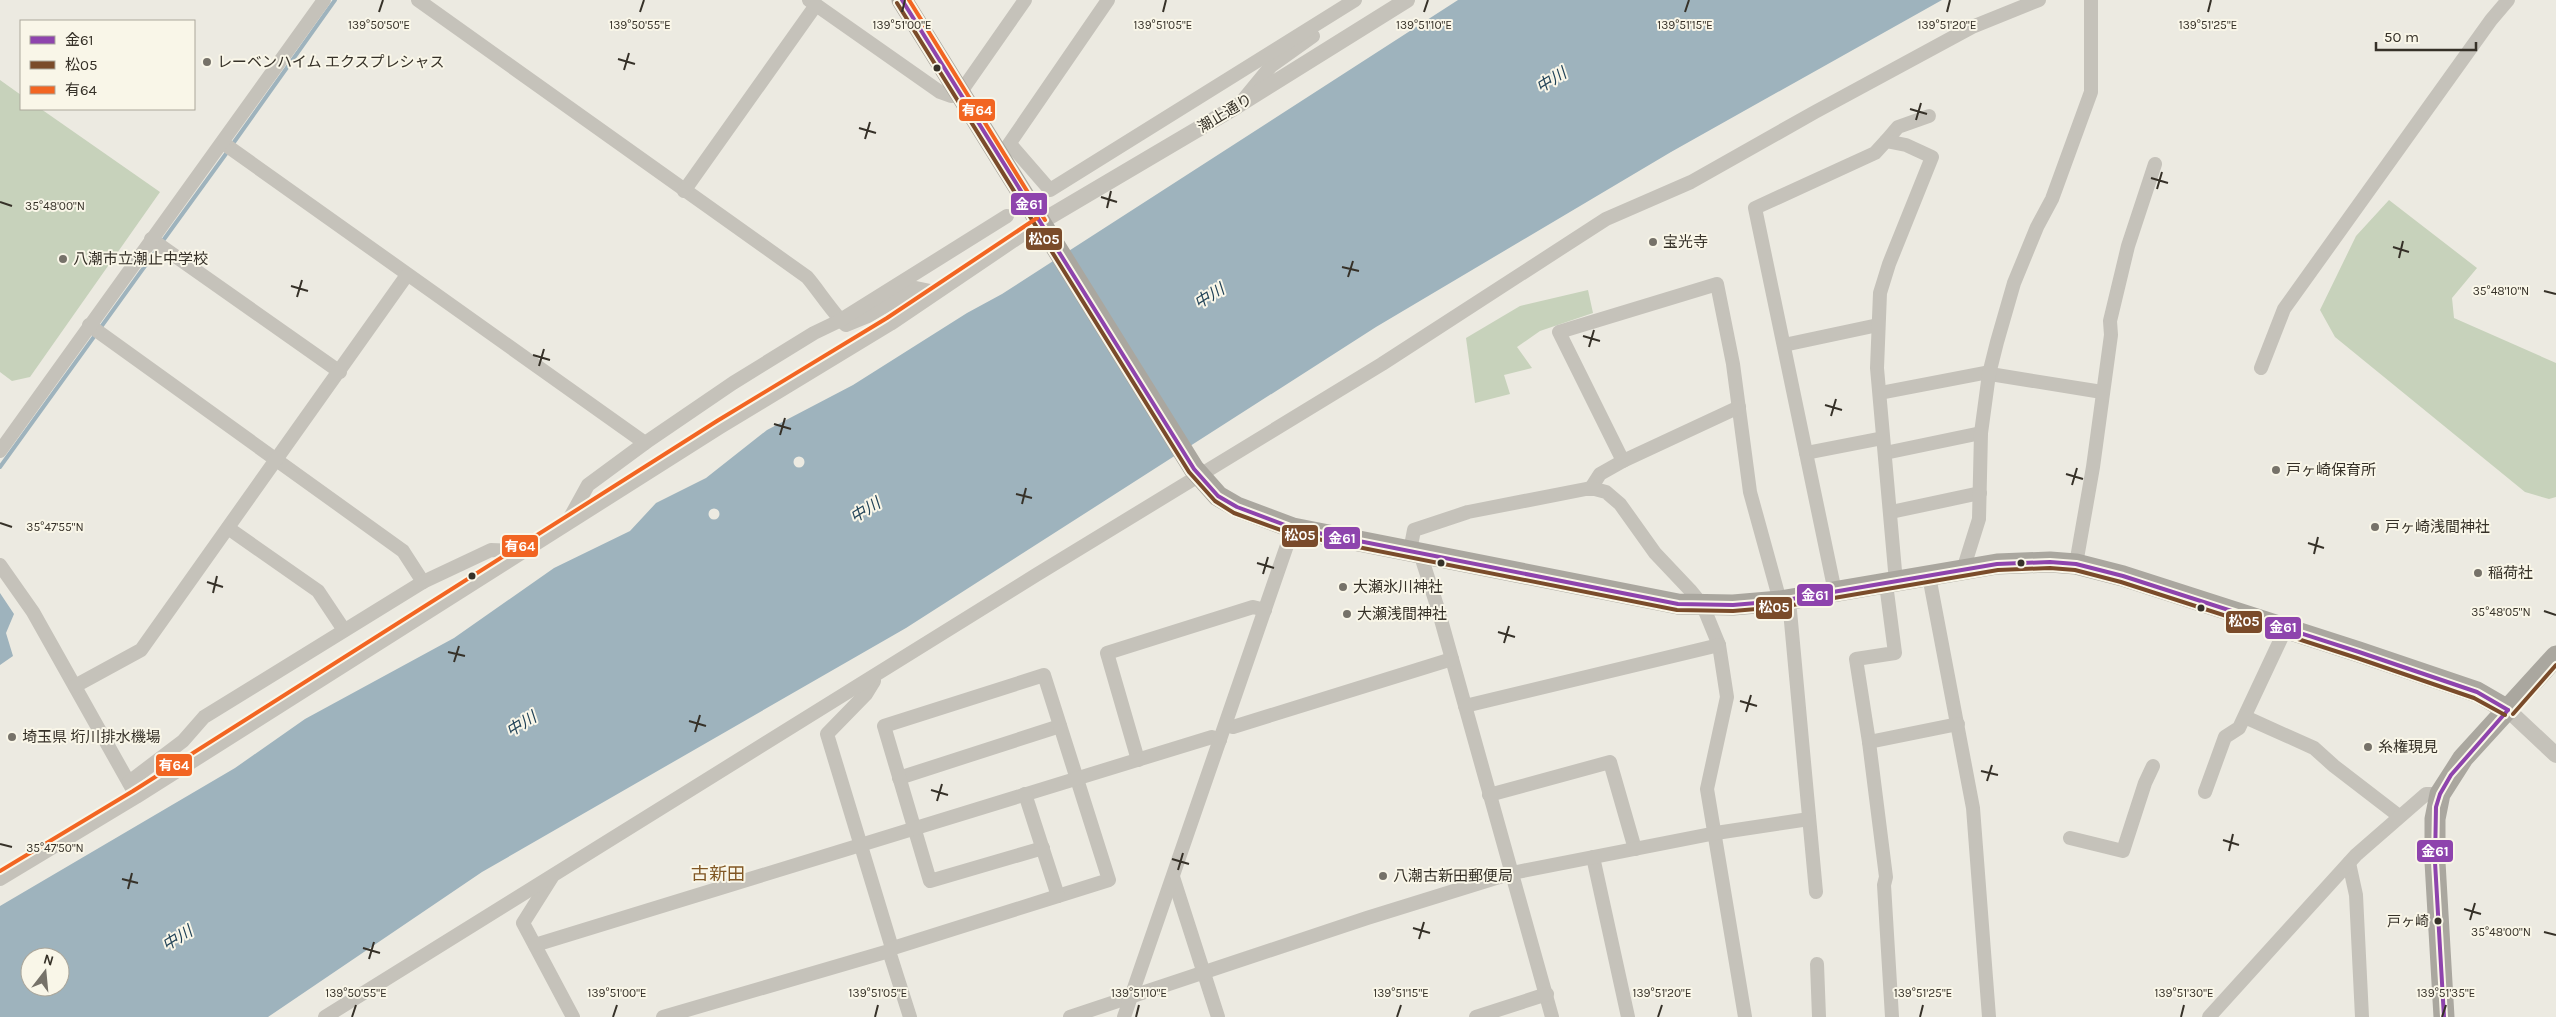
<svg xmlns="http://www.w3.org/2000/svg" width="2556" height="1017" viewBox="0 0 2556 1017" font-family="Karla,'Noto Sans JP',sans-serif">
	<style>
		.green { fill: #c7d2bb }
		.water { fill: #9eb3bd; fill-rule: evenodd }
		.pier { fill: #eceae1 }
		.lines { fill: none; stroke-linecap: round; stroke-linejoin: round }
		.stream { stroke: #9eb3bd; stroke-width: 4 }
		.minor { stroke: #c5c2ba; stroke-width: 14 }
		.tertiary { stroke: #c5c2ba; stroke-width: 16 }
		.primary { stroke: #aaa79f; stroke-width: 21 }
		.bus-1-casing { stroke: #f9f6e8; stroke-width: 8 }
		.bus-2-casing { stroke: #f9f6e8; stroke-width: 8 }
		.bus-3-casing { stroke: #f9f6e8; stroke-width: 8 }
		.bus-1 { stroke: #8e44ad; stroke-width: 4 }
		.bus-2 { stroke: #7a4b2a; stroke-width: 4 }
		.bus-3 { stroke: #f26522; stroke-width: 4 }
		.ticks { fill: none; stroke: #363128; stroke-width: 2 }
		.poi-dot { fill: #767269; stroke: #f9f6e8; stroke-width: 2 }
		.bus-dot { fill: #363128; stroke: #f9f6e8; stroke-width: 2 }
		.labels { text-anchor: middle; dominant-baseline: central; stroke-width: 4; stroke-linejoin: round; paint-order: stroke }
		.bus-label { font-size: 14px; fill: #363128; stroke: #f9f6e8; text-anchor: end }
		.poi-label { font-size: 15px; fill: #363128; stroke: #f9f6e8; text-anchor: start }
		.street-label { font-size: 15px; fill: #363128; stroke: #f9f6e8 }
		.water-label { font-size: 16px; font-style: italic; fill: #1f4156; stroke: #f9f6e8 }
		.quarter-label { font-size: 18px; fill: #815724; stroke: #f9f6e8 }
		.ticks-label { font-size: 12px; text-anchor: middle; fill: #363128; stroke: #f9f6e8; stroke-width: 4; stroke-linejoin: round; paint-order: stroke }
		.line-badge { stroke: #f9f6e8; stroke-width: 2 }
		.badge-label { font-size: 14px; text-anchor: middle; font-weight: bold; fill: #fff }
	</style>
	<rect width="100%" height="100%" fill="#eceae1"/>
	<g class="green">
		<path d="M0,80L21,95V109H41L160,192L30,377L12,381L0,372Z"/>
		<path d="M2389,200L2477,268L2452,298L2454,318L2556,363V497L2549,499L2525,492L2335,337L2320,310L2356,236Z"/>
		<path d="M1588,290L1593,313L1540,331L1517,347L1532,368L1504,375L1510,394L1475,403L1466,338L1520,306Z"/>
	</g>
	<g class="water">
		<path d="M1458,0H1942L1671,152L1376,327L906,628L482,872L268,1017H0V906L235,768L305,719L454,638L554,568L630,531L656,503L706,478L767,430L853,385L967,313L1002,294ZM30,957H60V987H30Z"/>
		<path d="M0,593L14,614L6,633L13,656L0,665Z"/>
	</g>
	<g class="pier">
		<circle cx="799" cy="462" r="5.5"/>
		<circle cx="714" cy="514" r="5.5"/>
	</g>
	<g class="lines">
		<g class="stream">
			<path d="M232,145L335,0"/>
			<path d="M162,242L228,151"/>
			<path d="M0,467L158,248"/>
		</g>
		<g class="minor">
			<path d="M418,0L807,277C816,287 838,320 846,325L868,316L916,288L935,292"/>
			<path d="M809,0L940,92L951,96L960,93L1025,0"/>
			<path d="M1243,100L1271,66L1313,36"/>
			<path d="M1886,141L1898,127L1929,116"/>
			<path d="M223,143L645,443"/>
			<path d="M1010,144L1050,190L1355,0"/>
			<path d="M1005,150L1108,0"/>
			<path d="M684,191L816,5"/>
			<path d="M151,239L340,372"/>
			<path d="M89,325L403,551L423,582"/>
			<path d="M1784,345L1878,325"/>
			<path d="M2261,368L2284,309L2491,20L2508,0"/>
			<path d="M1880,393L1984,373L2102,392"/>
			<path d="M0,451L324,0"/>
			<path d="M1806,453L1883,438"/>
			<path d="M1885,453L1981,433"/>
			<path d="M1623,461L1559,332L1717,284L1733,364L1750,492L1780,601"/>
			<path d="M1591,488L1600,474L1623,461L1739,407"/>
			<path d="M1891,512L1980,493"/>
			<path d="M567,523L588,485L645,443L733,383L814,333L839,321L1007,216"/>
			<path d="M228,528L318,591L344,630"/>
			<path d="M1410,551L1414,530L1468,512L1591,488L1606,492L1620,504L1655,553L1690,590L1703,606L1719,645L1727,697L1707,789L1745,1017"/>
			<path d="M1420,553L1438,609L1552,1017"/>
			<path d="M2076,564L2093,467L2111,335L2110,321L2128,246L2155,164"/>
			<path d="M0,565L33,612L133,790"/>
			<path d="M1963,570L1979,519L1981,433L1989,374L1997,342L2014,283L2037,227L2052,199L2091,92V0"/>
			<path d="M1929,576L1973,808L1989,1017"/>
			<path d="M1886,584L1895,653L1856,659L1869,742L1886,877L1884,885L1892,1017"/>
			<path d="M1835,592L1755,208L1875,153L1886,141L1906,145L1932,157L1889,264L1880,293L1877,368L1896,582"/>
			<path d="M1789,600L1816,892"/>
			<path d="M874,681L866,694L827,734L892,948"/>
			<path d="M75,686L141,650L407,275"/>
			<path d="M1465,706L1719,645"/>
			<path d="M2245,717L2314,748L2334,766L2399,816"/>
			<path d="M1226,725L1233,727L1452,659"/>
			<path d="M1869,742L1958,724"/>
			<path d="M1138,760L1107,653L1253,607L1265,610"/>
			<path d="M899,778L1060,726"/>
			<path d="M129,782L183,741L204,717L423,582L491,550L520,551"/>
			<path d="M2205,792L2225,737L2239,728L2286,628"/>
			<path d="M1489,795L1610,762L1635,849"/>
			<path d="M2070,838L2123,851L2145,783L2153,766"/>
			<path d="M1043,848L930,881L884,726L1044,675L1109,880L1058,896"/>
			<path d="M1593,857L1628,1017"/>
			<path d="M2349,863L2356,895L2362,1017"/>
			<path d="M552,877L523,923L573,1017"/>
			<path d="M1173,877L1218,1017"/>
			<path d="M535,945L1212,737L1220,740"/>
			<path d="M889,951L910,1017"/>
			<path d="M1817,964L1819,1017"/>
			<path d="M325,1017L1036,575L1382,364L1606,219L1691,182L1815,112L1972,27L2039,0"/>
			<path d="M663,1017L889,951L890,949L1058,896L1025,794"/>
			<path d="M1070,1017L1367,918L1512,873L1716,833L1809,819"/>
			<path d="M1124,1017L1293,528"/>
			<path d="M1476,1017L1547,994"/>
			<path d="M2209,1017L2356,855L2426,794H2440"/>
		</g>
		<g class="tertiary">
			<path d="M2508,710L2556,755"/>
			<path d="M0,878L136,796L720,426L890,323L1032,227L1237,106L1407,0"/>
		</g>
		<g class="primary">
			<path d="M902,0L1194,469L1218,496L1237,507L1293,528L1678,604L1733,605L1780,601L1997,564L2050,562L2076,564L2123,576L2359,652L2477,692L2508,710"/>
			<path d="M2444,1017L2435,862V819L2440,794L2463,758L2556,656"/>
		</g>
		<defs>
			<g id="bus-1">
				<path d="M902,0L1194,469L1218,496L1237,507L1293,528L1678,604L1733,605L1780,601L1997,564L2050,562L2076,564L2123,576L2359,652L2477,692L2508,710"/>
				<path d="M2444,1017L2435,862L2436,807L2440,794L2451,775L2508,710"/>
			</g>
			<g id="bus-2">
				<path d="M897,3L1189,472L1215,501L1234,513L1292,534L1677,610L1733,611L1781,607L1998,570L2050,568L2075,570L2121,582L2357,658L2474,698L2505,715"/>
				<path d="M2513,714L2556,665"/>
			</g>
			<g id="bus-3">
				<path d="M909,0L1045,220"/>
				<path d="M0,871L133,791L717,421L887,318L1037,218"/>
			</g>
		</defs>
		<use href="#bus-1" class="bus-1-casing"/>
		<use href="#bus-2" class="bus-2-casing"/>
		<use href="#bus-3" class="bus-3-casing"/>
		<use href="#bus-1" class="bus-1"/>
		<use href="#bus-2" class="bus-2"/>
		<use href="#bus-3" class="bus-3"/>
	</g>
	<path class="ticks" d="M379,12L383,0M640,12L644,0M902,12L905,0M1163,12L1166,0M1424,12L1428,0M1685,12L1689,0M1947,12L1950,0M2208,12L2211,0M618,59L635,64M624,70L629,53M1910,109L1927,114M1916,120L1921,103M859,128L876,133M865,139L870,122M2151,178L2168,183M2157,189L2162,172M1101,197L1117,202M0,202L12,206M1107,208L1111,191M2393,247L2409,252M2399,258L2403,241M1342,267L1359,271M1348,277L1353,261M291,286L308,291M2544,291L2556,294M297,297L302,280M1583,336L1600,341M1589,347L1594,330M533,355L550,360M539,366L544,349M1825,405L1842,410M1831,416L1836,399M774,424L791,429M780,435L785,418M2066,474L2083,479M2072,485L2077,468M1016,494L1032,498M1022,504L1026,488M0,523L12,527M2308,543L2324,548M2314,554L2318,537M1257,563L1274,568M1263,574L1268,557M207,582L223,587M213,593L217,576M2544,611L2556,615M1498,632L1515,637M1504,643L1509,626M448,652L465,656M454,662L459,646M1740,701L1757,706M1746,712L1751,695M689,721L706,726M695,732L700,715M1981,771L1998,775M1987,781L1992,765M931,790L948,795M937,801L942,784M2223,840L2239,845M0,844L12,847M2229,851L2233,834M1172,859L1189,864M1178,870L1183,853M122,879L138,883M128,889L132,873M2464,909L2481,914M2470,920L2475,903M1413,928L1430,933M2544,932L2556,935M1419,939L1424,922M363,948L380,953M369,959L374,942M352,1017L356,1005M613,1017L617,1005M875,1017L878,1005M1136,1017L1139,1005M1397,1017L1401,1005M1658,1017L1662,1005M1920,1017L1923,1005M2181,1017L2184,1005M2442,1017L2446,1005"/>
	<g class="poi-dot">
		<circle cx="207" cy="62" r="5"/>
		<circle cx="1653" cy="242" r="5"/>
		<circle cx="63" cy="259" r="5"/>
		<circle cx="2276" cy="470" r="5"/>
		<circle cx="2375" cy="527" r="5"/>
		<circle cx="2478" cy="573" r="5"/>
		<circle cx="1343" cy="587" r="5"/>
		<circle cx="1347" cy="614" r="5"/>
		<circle cx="12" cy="737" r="5"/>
		<circle cx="2368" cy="747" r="5"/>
		<circle cx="1383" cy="876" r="5"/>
	</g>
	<g class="bus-dot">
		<circle cx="937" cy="68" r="4.5"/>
		<circle cx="1441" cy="563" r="4.5"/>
		<circle cx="2021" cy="563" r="4.5"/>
		<circle cx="472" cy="576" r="4.5"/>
		<circle cx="2201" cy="608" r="4.5"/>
		<circle cx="2438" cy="921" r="4.5"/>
	</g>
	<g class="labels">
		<g class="bus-label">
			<text x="2429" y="921">戸ヶ崎</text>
		</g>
		<g class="poi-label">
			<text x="217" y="62">レーベンハイム エクスプレシャス</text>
			<text x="1663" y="242">宝光寺</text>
			<text x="73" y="259">八潮市立潮止中学校</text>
			<text x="2286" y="470">戸ヶ崎保育所</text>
			<text x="2385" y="527">戸ヶ崎浅間神社</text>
			<text x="2488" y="573">稲荷社</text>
			<text x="1353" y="587">大瀬氷川神社</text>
			<text x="1357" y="614">大瀬浅間神社</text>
			<text x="22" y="737">埼玉県 垳川排水機場</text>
			<text x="2378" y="747">糸権現見</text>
			<text x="1393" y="876">八潮古新田郵便局</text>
		</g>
		<g class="street-label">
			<text transform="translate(1225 113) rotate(-31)">潮止通り</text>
		</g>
		<g class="water-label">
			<text transform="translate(1551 80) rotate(-32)">中川</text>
			<text transform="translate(1209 296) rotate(-32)">中川</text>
			<text transform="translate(865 510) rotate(-32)">中川</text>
			<text transform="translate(521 724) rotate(-32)">中川</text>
			<text transform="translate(177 938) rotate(-32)">中川</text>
		</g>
		<g class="quarter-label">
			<text x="718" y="874">古新田</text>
		</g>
	</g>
	<g class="ticks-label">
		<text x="379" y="29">139°50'50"E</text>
		<text x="640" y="29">139°50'55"E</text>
		<text x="902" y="29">139°51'00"E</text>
		<text x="1163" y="29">139°51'05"E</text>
		<text x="1424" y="29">139°51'10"E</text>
		<text x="1685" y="29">139°51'15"E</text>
		<text x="1947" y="29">139°51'20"E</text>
		<text x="2208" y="29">139°51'25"E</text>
		<text x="55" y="210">35°48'00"N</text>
		<text x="2501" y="295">35°48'10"N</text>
		<text x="55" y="531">35°47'55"N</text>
		<text x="2501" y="616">35°48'05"N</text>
		<text x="55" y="852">35°47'50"N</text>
		<text x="2501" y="936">35°48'00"N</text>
		<text x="356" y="997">139°50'55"E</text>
		<text x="617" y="997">139°51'00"E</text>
		<text x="878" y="997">139°51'05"E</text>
		<text x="1139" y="997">139°51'10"E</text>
		<text x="1401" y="997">139°51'15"E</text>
		<text x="1662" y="997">139°51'20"E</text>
		<text x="1923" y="997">139°51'25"E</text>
		<text x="2184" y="997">139°51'30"E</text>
		<text x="2446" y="997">139°51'35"E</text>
	</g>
	<g class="line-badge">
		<rect x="958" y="98" width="38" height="24" rx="5" fill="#f26522"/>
		<rect x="1010" y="192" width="38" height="24" rx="5" fill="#8e44ad"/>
		<rect x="1025" y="227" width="38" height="24" rx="5" fill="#7a4b2a"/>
		<rect x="1281" y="524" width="38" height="24" rx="5" fill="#7a4b2a"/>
		<rect x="1323" y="526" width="38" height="24" rx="5" fill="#8e44ad"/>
		<rect x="501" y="534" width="38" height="24" rx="5" fill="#f26522"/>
		<rect x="1796" y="583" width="38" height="24" rx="5" fill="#8e44ad"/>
		<rect x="1755" y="596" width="38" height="24" rx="5" fill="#7a4b2a"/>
		<rect x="2225" y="610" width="38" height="24" rx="5" fill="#7a4b2a"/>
		<rect x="2264" y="616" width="38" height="24" rx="5" fill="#8e44ad"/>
		<rect x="155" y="753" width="38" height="24" rx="5" fill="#f26522"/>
		<rect x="2416" y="839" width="38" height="24" rx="5" fill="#8e44ad"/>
	</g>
	<g class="badge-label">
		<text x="977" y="115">有64</text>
		<text x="1029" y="209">金61</text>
		<text x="1044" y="244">松05</text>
		<text x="1300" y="540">松05</text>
		<text x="1342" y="543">金61</text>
		<text x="520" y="551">有64</text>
		<text x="1815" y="600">金61</text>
		<text x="1774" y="612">松05</text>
		<text x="2244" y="626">松05</text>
		<text x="2283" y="632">金61</text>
		<text x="174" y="770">有64</text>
		<text x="2435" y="856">金61</text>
	</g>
	<rect x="20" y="20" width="175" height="90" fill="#f9f6e8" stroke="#aba79b"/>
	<rect x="30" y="36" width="25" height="8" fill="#8e44ad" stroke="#aba79b"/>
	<text x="65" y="45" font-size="15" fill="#363128">金61</text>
	<rect x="30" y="61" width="25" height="8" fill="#7a4b2a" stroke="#aba79b"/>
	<text x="65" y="70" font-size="15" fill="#363128">松05</text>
	<rect x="30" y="86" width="25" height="8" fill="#f26522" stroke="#aba79b"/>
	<text x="65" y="95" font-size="15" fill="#363128">有64</text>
	<g transform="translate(45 972) rotate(16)"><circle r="24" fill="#f9f6e8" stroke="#aba79b"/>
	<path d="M0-4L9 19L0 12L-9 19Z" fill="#767269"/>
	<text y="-8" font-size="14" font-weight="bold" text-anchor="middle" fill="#363128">N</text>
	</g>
	<path d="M2376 42v8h100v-8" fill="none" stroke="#363128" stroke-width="2.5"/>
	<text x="2384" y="42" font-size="15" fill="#363128" stroke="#f9f6e8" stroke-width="4" paint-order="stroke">50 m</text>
</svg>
